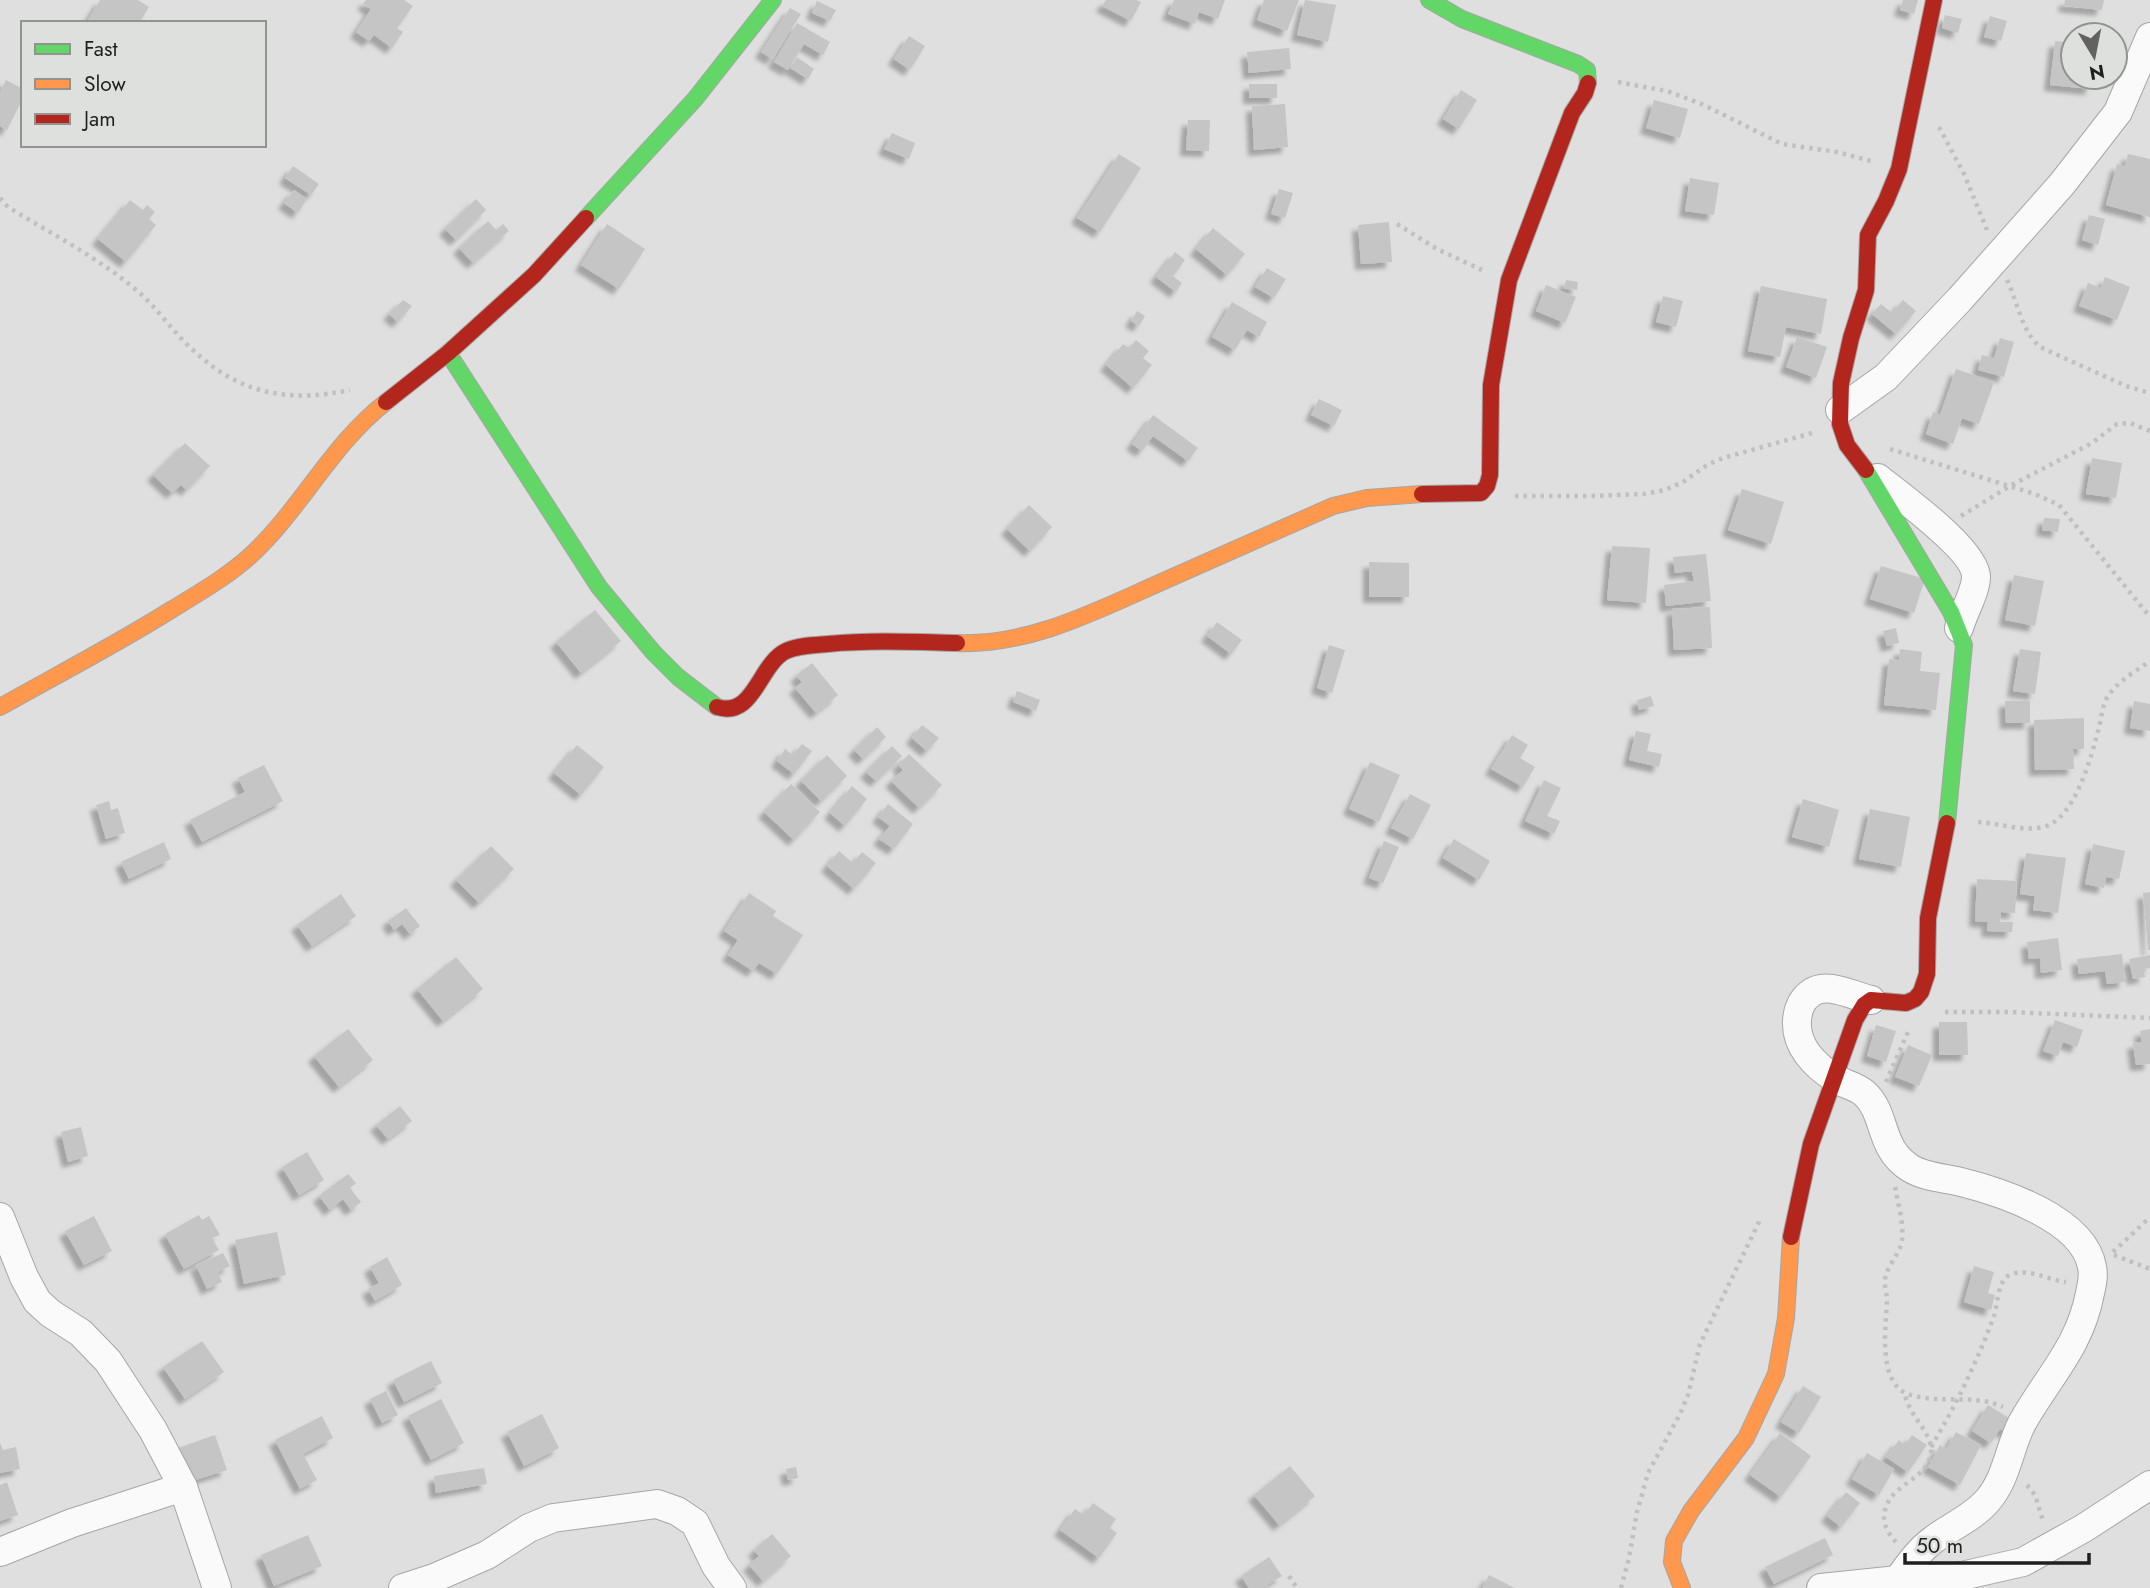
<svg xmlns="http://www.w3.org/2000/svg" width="2150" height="1588" viewBox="0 0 2150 1588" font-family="Jost,sans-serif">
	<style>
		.building { fill: #c4c5c4; filter: url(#shadow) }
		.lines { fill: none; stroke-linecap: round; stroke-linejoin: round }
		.street-casing { stroke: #a5a6a5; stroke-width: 30 }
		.fast-casing { stroke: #a5a6a5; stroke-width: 18 }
		.slow-casing { stroke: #a5a6a5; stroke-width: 18 }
		.jam-casing { stroke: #a5a6a5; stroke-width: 18 }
		.path { stroke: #c0c0c0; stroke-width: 4.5; stroke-dasharray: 3.5 5; stroke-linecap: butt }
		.street { stroke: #fafafa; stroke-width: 28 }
		.fast { stroke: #63d668; stroke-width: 16 }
		.slow { stroke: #ff974d; stroke-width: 16 }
		.jam { stroke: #b3261e; stroke-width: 16 }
	</style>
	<defs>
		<filter id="shadow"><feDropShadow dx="-6" dy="6" stdDeviation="2" flood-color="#0004"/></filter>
	</defs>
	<rect width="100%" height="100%" fill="#dedfde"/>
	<g class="building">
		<path d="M100,0H138L149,7L139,23H88L87,22Z"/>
		<path d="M366,0H404L413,6L397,28L403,32L392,48L374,35L369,41L356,32L371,9L363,4Z"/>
		<path d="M1106,0H1136L1141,2L1131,21L1102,6Z"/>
		<path d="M1174,0H1225L1218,19L1199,12L1195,24L1168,14Z"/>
		<path d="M1264,0H1299L1287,31L1257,20Z"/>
		<path d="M1305,0L1336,5L1328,42L1297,35Z"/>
		<path d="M1903,0H1918L1914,14L1900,10Z"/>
		<path d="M2065,0H2104L2102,10L2064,6Z"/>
		<path d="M817,1L836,10L830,21L812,13Z"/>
		<path d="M790,8L801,14L772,59L761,52Z"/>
		<path d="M1945,15L1962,19L1958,33L1942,28Z"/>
		<path d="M1990,16L2007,21L2001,41L1984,37Z"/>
		<path d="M797,23L830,42L823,55L804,44L788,70L774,62Z"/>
		<path d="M909,36L925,46L910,70L894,59Z"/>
		<path d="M2055,41L2073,43V77H2093L2091,89L2050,85Z"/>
		<path d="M1289,48L1291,69L1249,73L1247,52Z"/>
		<path d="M797,57L814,69L808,79L790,68Z"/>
		<path d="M6,80L23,89V98L7,130L0,126V92Z"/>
		<rect x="1249" y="84" width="28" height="14"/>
		<path d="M1461,90L1477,100L1459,129L1443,119Z"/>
		<path d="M1654,100L1688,109L1680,138L1646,128Z"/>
		<path d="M1285,104L1288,147L1254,150L1252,106Z"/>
		<path d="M1188,120H1210L1209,151L1186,150Z"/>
		<path d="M892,133L915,143L909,159L884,149Z"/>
		<path d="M1119,154L1141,168L1100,232L1077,218Z"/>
		<path d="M2128,154L2150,159V217L2106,205L2117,164L2125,166Z"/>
		<path d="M293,166L319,184L311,195L285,178Z"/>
		<path d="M1690,178L1719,183L1714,215L1685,211Z"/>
		<path d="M1279,189L1293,193L1285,218L1271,214Z"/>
		<path d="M294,190L307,199L298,213L284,203Z"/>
		<path d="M476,199L486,210L456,240L445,229Z"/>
		<path d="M130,200L143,210L147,205L155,212L149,219L156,225L126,262L98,239Z"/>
		<path d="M2089,215L2105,219L2098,245L2082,240Z"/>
		<path d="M488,221L496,230L503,224L509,231L473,263L459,248Z"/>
		<path d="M1389,222L1392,262L1361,264L1358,225Z"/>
		<path d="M607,224L645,249L619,289L581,265Z"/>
		<path d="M1213,228L1245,254L1227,275L1196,249Z"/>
		<path d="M1175,252L1185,260L1173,276L1182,283L1176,292L1156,277Z"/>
		<path d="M1267,268L1286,279L1274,298L1255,287Z"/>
		<path d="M2105,277L2130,287L2117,320L2079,306L2088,283L2101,288Z"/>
		<path d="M1566,280L1578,282L1577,290L1564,288Z"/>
		<path d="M1546,285L1576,297L1565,323L1536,311Z"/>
		<path d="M1761,286L1827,299L1821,334L1786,327L1780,357L1748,351Z"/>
		<path d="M1663,296L1683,301L1676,327L1656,322Z"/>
		<path d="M403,300L412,306L398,322L389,314Z"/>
		<path d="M1903,300L1916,311L1896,334L1872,314L1881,304L1892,313Z"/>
		<path d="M1232,302L1267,322L1259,337L1247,330L1235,350L1212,337Z"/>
		<path d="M1137,311L1145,316L1139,326L1131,321Z"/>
		<path d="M1797,337L1827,347L1816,378L1786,367Z"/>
		<path d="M2000,338L2014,342L2004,377L1978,370L1982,355L1994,358Z"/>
		<path d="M1136,340L1149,351L1143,358L1152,365L1133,388L1106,365L1123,344L1129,348Z"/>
		<path d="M1956,369L1994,382L1979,424L1962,418L1953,444L1926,434L1933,412L1940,415Z"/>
		<path d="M1319,399L1342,410L1334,426L1311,415Z"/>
		<path d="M1153,415L1198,448L1188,461L1153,436L1142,451L1132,444Z"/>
		<path d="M185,443L210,466L187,490L181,485L172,493L153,475Z"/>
		<path d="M2092,458L2122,463L2116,498L2086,494Z"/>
		<path d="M1742,489L1784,502L1771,544L1728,530Z"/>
		<path d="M1029,505L1052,527L1030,551L1007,529Z"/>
		<path d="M2044,518L2060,519L2058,532L2042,530Z"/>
		<path d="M1612,546L1650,548L1646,603L1607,600Z"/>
		<path d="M1706,554L1711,601L1666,606L1664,585L1694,581L1692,571L1675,573L1673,557Z"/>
		<path d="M1369,562L1409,563V597H1369Z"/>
		<path d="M1881,566L1925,579L1914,613L1870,599Z"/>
		<path d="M2014,575L2044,581L2035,626L2005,620Z"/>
		<path d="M1710,607L1712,648L1674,650L1672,609Z"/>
		<path d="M595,610L621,641L581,673L556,642Z"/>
		<path d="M1217,622L1242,640L1231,654L1207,636Z"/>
		<path d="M1896,628L1899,643L1887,646L1883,631Z"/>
		<path d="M1329,645L1345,650L1332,693L1317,688Z"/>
		<path d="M1900,649L1922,652L1920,671L1940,673L1936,710L1884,705L1889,659L1899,660Z"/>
		<path d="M2020,649L2041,652L2035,694L2013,691Z"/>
		<path d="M812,663L838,695L816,713L795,688L802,682L796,676Z"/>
		<path d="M1017,691L1040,700L1036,711L1013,702Z"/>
		<path d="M1651,696L1654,706L1639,710L1637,700Z"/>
		<path d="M2005,701H2030V723H2006Z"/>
		<path d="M2134,701L2150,704V731L2130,728Z"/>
		<path d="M2084,718V749H2073L2074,769L2035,770L2034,720Z"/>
		<path d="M922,725L939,738L927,751L912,738Z"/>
		<path d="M877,727L886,737L863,759L854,750Z"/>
		<path d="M1636,731L1651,734L1647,751L1662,754L1659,767L1629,760Z"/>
		<path d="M1512,735L1528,745L1520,758L1535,767L1523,787L1491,769Z"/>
		<path d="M802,744L812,751L794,774L777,761L785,749L793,755Z"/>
		<path d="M577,745L604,767L581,795L554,773Z"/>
		<path d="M892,746L902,756L876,781L866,772Z"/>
		<path d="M909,754L942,785L919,808L891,781L903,770L898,765Z"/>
		<path d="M827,755L847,776L821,801L801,781Z"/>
		<path d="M1370,762L1400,775L1379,822L1349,809Z"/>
		<path d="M264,765L283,801L202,842L190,820L245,792L238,778Z"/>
		<path d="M1544,780L1561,788L1547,816L1560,821L1554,834L1525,821Z"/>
		<path d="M791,784L820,812L794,840L764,812Z"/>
		<path d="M852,786L867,799L845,826L830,813Z"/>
		<path d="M1410,794L1431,805L1413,839L1391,828Z"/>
		<path d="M1803,799L1839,810L1829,847L1792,837Z"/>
		<path d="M109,801L111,810L118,808L125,833L106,839L96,805Z"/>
		<path d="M888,804L913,824L894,849L879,839L890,826L878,817Z"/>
		<path d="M1870,809L1910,817L1901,867L1859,859Z"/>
		<path d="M1454,839L1490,861L1479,880L1443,858Z"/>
		<path d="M1384,841L1399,847L1383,883L1369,878Z"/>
		<path d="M164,842L171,859L129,879L121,862Z"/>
		<path d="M2093,844L2125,851L2119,879L2106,877L2104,888L2085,884Z"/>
		<path d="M491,846L514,869L479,903L456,880Z"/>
		<path d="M839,851L853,863L862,852L876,863L854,889L827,866Z"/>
		<path d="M2026,853L2066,858L2058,913L2033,910L2035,896L2020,894Z"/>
		<path d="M1977,879L2017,881L2015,913L2001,912L2000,922H2013L2012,932L1987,931L1988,922L1975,921Z"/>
		<path d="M2150,892V950H2148L2143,893Z"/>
		<path d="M749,893L776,911L773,916L803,935L777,974L759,963L753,971L728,955L738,940L724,931Z"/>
		<path d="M341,894L356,916L312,946L297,925Z"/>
		<path d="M406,908L420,926L410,934L402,924L394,930L388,921Z"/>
		<path d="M2058,938L2062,970L2041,973L2040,958L2029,959L2027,942Z"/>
		<path d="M2122,954L2125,982L2107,984L2105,971L2079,974L2077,959Z"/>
		<path d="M2150,955V968L2143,969L2145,977L2133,979L2129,959Z"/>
		<path d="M456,957L483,989L443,1021L417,989Z"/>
		<path d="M2055,1020L2083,1030L2077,1047L2063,1042L2058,1056L2043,1051Z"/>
		<path d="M1939,1022H1967L1968,1055H1939Z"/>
		<path d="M1876,1025L1896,1031L1886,1062L1867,1056Z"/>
		<path d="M348,1029L373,1060L339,1087L314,1056Z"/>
		<path d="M2150,1029V1064L2136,1065L2133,1043L2142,1042L2140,1031Z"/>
		<path d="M1908,1045L1932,1055L1919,1086L1895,1077Z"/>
		<path d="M400,1106L412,1121L388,1139L376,1125Z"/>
		<path d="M81,1127L88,1156L68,1162L61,1132Z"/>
		<path d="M307,1152L324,1180L299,1195L282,1167Z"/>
		<path d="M348,1174L356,1183L350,1188L361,1202L351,1210L343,1199L330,1210L319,1196Z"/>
		<path d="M199,1215L202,1220L209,1216L220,1235L212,1238L219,1250L184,1269L165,1234Z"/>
		<path d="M94,1216L112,1251L84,1265L65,1231Z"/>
		<path d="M277,1232L286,1275L244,1284L235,1240Z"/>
		<path d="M223,1253L230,1266L218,1272L222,1282L207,1289L196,1265Z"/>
		<path d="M387,1257L402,1285L375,1301L368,1289L379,1283L370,1267Z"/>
		<path d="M1974,1266L1994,1272L1988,1293L1995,1295L1991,1310L1964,1302Z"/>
		<path d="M202,1341L224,1372L185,1399L163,1367Z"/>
		<path d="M431,1361L442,1383L404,1402L393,1380Z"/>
		<path d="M1803,1386L1821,1397L1799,1433L1781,1422Z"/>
		<path d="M386,1391L398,1415L382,1423L370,1399Z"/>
		<path d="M441,1399L464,1443L431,1460L408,1416Z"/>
		<path d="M1988,1405L2014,1421L2007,1433L2000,1429L1991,1443L1972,1431Z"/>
		<path d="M542,1414L559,1448L524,1466L507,1432Z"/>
		<path d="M322,1416L333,1438L303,1454L317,1480L300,1489L275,1440Z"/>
		<path d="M1956,1432L1981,1445L1960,1485L1928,1467L1940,1445L1946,1449Z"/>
		<path d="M1780,1433L1811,1456L1781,1497L1750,1475Z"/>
		<path d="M215,1435L227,1470L186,1483L175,1449Z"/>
		<path d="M1912,1435L1927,1445L1908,1472L1886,1457L1899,1440L1905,1445Z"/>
		<path d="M0,1443L3,1450L16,1447L20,1469L0,1473Z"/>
		<path d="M1867,1453L1894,1469L1879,1495L1852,1479Z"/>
		<path d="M1290,1466L1315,1496L1279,1525L1254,1495Z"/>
		<path d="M796,1467L798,1478L788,1480L786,1469Z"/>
		<path d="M484,1468L487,1484L436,1493L434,1476Z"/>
		<path d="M7,1482L18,1515L0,1521V1485Z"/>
		<path d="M1846,1492L1860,1503L1841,1527L1827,1516Z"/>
		<path d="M1093,1503L1116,1519L1110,1528L1117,1533L1099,1558L1060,1530L1075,1509L1084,1515Z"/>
		<path d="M772,1534L791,1556L763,1581L749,1565L759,1556L754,1550Z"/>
		<path d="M308,1535L322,1566L274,1586L261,1555Z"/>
		<path d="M1825,1538L1833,1555L1774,1584L1765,1567Z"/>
		<path d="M1269,1557L1282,1576L1267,1585L1269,1588H1249L1241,1576Z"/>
		<path d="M1489,1575L1515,1588H1482Z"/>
	</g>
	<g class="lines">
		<defs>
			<g id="street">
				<path d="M1840,410L1886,377L1960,299L2062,184L2118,112L2150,37"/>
				<path d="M1878,478C1900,496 1976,550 1976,577C1976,591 1963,613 1959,628"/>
				<path d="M1871,1000C1853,996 1827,981 1811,993C1801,1000 1798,1009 1797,1020C1795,1046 1815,1066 1836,1079C1844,1084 1856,1086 1864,1093C1887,1113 1878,1148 1910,1168C1924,1177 1945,1178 1961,1182C2001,1192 2084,1219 2092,1267C2094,1276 2092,1284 2090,1293C2080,1347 2047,1378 2022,1423C2009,1448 2007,1478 1988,1500C1974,1517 1950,1527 1933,1540C1918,1551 1908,1566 1898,1580"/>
				<path d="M0,1217L24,1277L37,1301L50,1313L81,1333L108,1361L153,1430L183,1487L217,1588"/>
				<path d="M0,1552L72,1523L183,1487"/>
				<path d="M403,1588L434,1578L487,1555L529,1528L553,1518L657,1504L677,1511L695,1523L716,1566L732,1588"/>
				<path d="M1821,1588L1898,1580L1953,1578L2023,1562L2084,1528L2150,1485"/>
			</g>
			<g id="fast">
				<path d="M1429,0L1462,19L1578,64L1587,70L1588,83"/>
				<path d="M586,218L695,99L773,0"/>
				<path d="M448,353L599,587L653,652L678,677L717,707"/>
				<path d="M1866,470L1951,612L1964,645L1947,823"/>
			</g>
			<g id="slow">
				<path d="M957,643C1031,646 1100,609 1166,580C1222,555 1277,531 1333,506L1367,498L1422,494"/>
				<path d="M0,707C57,675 115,645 171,610C197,594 227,577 250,556C301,509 331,445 386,402"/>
				<path d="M1682,1588L1672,1562L1674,1541L1691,1511L1746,1438L1776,1374L1786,1318L1791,1237"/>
			</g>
			<g id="jam">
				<path d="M386,402L448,353L534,275L586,218"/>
				<path d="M1866,470L1847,445L1840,424L1841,383L1851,338L1866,290L1868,235L1886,201L1899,169L1934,0"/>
				<path d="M1422,494L1481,493L1487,486L1490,475L1491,385L1509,280L1572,113L1585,93L1588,83"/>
				<path d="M717,707C754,719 759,664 786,651C799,645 815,645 828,644C872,640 914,642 957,643"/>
				<path d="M1791,1237L1811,1144L1855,1020L1864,1005L1871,1000L1906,1003L1915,999L1921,992L1927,974L1928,918L1947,823"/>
			</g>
		</defs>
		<use href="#street" class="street-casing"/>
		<use href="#fast" class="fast-casing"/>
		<use href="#slow" class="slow-casing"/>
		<use href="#jam" class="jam-casing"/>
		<g class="path">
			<path d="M1618,82L1667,91L1704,105L1782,144L1837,152L1871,161"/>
			<path d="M1939,127L1964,174L1987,230"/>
			<path d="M0,198L8,207C53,235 103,260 142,295C160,312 174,333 193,350C239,394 288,403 350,390"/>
			<path d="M1397,224L1437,249L1482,270"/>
			<path d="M2007,280C2018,303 2021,330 2040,347L2126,386L2150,393"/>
			<path d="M1890,449L2035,494L2059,505L2150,617"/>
			<path d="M1515,496H1590L1644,494L1665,490L1683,482L1707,465L1723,458L1812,433"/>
			<path d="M1961,516L2010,486L2092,443L2117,424L2130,423L2150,431"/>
			<path d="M1978,822C1999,823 2022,832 2043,827C2075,820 2092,755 2099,727C2102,716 2102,705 2108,696C2118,681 2136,671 2150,661"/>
			<path d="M1945,1012H2009L2150,1018"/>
			<path d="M1886,1082L1908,1032"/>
			<path d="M1895,1187C1898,1204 1904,1223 1902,1240C1900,1255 1887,1265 1885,1279C1884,1286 1887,1293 1887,1301C1886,1325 1877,1383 1908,1394C1938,1405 1974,1393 2003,1407"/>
			<path d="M2113,1252L2148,1219"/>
			<path d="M2114,1255L2150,1269"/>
			<path d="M1931,1447C1956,1405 1977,1362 1994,1316C1998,1305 1997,1283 2008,1276C2025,1266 2048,1280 2066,1282"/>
			<path d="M2027,1485L2035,1495L2043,1521"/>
			<path d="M1896,1542C1890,1536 1884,1526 1884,1518C1885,1483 1928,1482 1931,1453C1933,1432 1909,1417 1905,1394"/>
			<path d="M1289,1576L1297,1588"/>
			<path d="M1621,1588L1629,1558L1637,1512L1648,1473L1680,1414L1688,1395L1700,1344L1760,1220"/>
		</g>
		<use href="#street" class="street"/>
		<use href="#fast" class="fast"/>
		<use href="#slow" class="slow"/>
		<use href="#jam" class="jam"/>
	</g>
	<rect x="21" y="21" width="245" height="126" fill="#dee0dd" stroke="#929391" stroke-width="2"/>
	<rect x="35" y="44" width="35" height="10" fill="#63d668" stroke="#929391" stroke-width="2"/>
	<text x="84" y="56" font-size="21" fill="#1f1f1e">Fast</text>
	<rect x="35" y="79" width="35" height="10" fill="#ff974d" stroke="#929391" stroke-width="2"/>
	<text x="84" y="91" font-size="21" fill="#1f1f1e">Slow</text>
	<rect x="35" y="114" width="35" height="10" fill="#b3261e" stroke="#929391" stroke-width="2"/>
	<text x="84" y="126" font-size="21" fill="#1f1f1e">Jam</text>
	<g transform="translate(2094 56) rotate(170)"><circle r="33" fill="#dee0dd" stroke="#929391" stroke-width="2"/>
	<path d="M0-5L12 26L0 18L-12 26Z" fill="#626261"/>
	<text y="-10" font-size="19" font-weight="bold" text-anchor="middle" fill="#1f1f1e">N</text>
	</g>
	<path d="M1905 1553v10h184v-10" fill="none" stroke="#1f1f1e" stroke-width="3.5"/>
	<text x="1916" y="1553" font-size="21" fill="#1f1f1e" stroke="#dee0dd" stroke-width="5" paint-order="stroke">50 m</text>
</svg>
